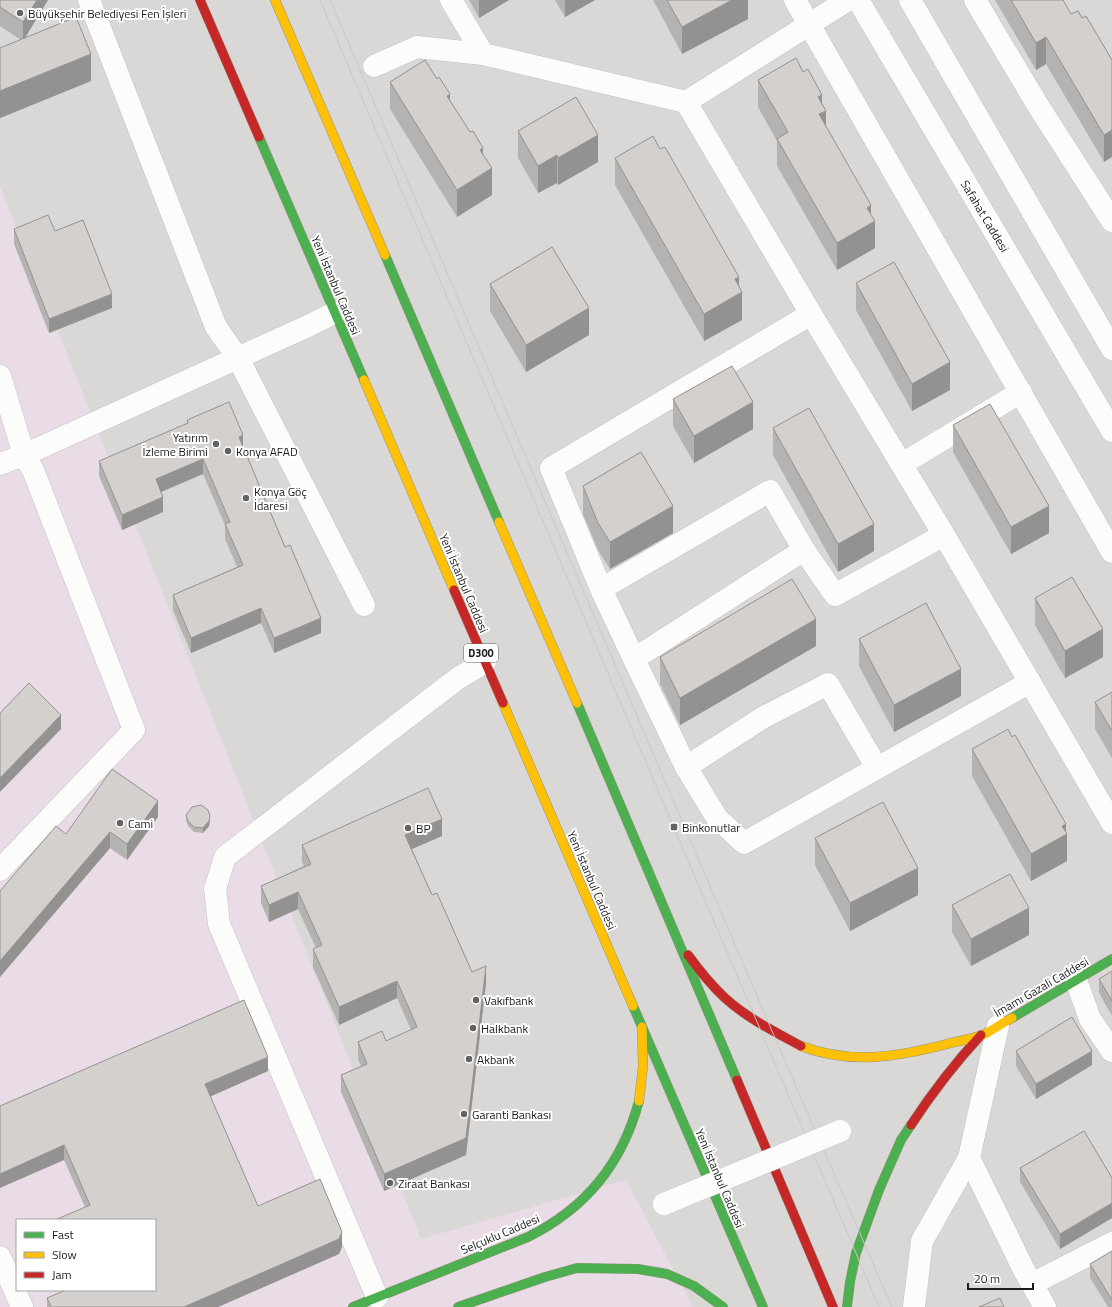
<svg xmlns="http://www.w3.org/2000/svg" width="1112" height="1307" viewBox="0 0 1112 1307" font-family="'Titillium Web',sans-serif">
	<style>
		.residential { fill: #dad8d6; fill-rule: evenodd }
		.industrial { fill: #e9dce6; fill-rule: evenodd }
		.religious { fill: #d9d8d6 }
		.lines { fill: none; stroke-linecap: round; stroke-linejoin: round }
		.street-casing { stroke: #c3c2c1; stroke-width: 23 }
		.fast-casing { stroke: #95947d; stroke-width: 10 }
		.slow-casing { stroke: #95947d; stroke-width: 10 }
		.jam-casing { stroke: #95947d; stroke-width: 10 }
		.street { stroke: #fcfcfb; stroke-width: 22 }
		.fast { stroke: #4caf50; stroke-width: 9 }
		.slow { stroke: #ffc107; stroke-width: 9 }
		.jam { stroke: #c62828; stroke-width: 9 }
		.tram { stroke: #c9c9c8; stroke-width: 1 }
		.street-bridge-casing { stroke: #c3c2c1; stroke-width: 23; stroke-linecap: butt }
		.street-bridge { stroke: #fcfcfb; stroke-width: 22 }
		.wall { fill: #b5b3b1 }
		.shaded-wall { fill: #949290 }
		.building { fill: #d3d0ce; stroke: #949290 }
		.poi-dot { fill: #646362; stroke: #fff; stroke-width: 1.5 }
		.labels { text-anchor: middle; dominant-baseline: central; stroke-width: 4; stroke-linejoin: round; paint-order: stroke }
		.shield { fill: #fff; stroke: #606060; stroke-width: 1 }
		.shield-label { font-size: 11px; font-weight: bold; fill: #1c1c1c }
		.poi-label { font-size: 12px; fill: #1c1c1c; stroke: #fff; text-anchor: start }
		.street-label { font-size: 12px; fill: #1c1c1c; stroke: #fff }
	</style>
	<rect width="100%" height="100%" fill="#ebe8e5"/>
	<path class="residential" d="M0,0H1112V1307H0ZM17,1220H155V1290H17Z"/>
	<path class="industrial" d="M0,187L421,1239L626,1180L693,1307H0ZM17,1220H155V1290H17Z"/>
	<path class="religious" d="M818,702L850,759L745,814L714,762Z"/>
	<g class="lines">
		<defs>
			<g id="street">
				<path d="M89,0L216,327L238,358L364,605"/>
				<path d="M451,0L483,54L686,102L811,314L944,535L1112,823"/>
				<path d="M795,0L1112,552"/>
				<path d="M858,0L1112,431"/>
				<path d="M910,0L1112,349"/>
				<path d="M975,0L1037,104L1112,221"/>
				<path d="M374,66L417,47L483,54"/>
				<path d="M686,102L848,0"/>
				<path d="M0,376L24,455L33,470L134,730L0,870"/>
				<path d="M0,464L24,455L308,326L334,313"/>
				<path d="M902,464L1021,392"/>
				<path d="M944,535L835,595L804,550L634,659L686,767L717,818L744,843L1030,682"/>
				<path d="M601,589L770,491L804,550"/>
				<path d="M634,659L601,589L551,468L811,314"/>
				<path d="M686,767L764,717L828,684L877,768"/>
				<path d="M1076,980L1090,1019L1112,1051"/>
				<path d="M969,1158L1024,1270L1045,1307"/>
				<path d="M0,1257L22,1307"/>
				<path d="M1032,1284L1112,1243"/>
				<path d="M377,1297L219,924L215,889L225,857L457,679L485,662"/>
				<path d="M914,1307L922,1241L969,1158L998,1026"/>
			</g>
			<g id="fast">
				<path d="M259,137L364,380"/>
				<path d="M385,255L499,522"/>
				<path d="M577,703L737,1080"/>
				<path d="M633,1006L763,1307"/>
				<path d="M1012,1018L1112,959"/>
				<path d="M353,1307L528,1237C586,1208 622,1164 639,1101"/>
				<path d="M458,1307L545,1277L577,1268L638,1269L667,1274L694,1286L723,1307"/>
				<path d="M847,1307L850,1282L856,1253L879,1190L901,1140L911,1125"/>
			</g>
			<g id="slow">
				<path d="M275,0L385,255"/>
				<path d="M364,380L454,590"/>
				<path d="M499,522L577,703"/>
				<path d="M503,703L633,1006"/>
				<path d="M801,1046C851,1065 897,1057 947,1044C959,1041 972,1039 983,1035C993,1030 1002,1023 1012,1018"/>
				<path d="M639,1101L643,1066L642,1027"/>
			</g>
			<g id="jam">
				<path d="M200,0L259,137"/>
				<path d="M454,590L503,703"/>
				<path d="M688,955C699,970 711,985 725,998C747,1018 775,1032 801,1046"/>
				<path d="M737,1080L833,1307"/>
				<path d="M911,1125C932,1093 955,1063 981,1035"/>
			</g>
		</defs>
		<use href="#street" class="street-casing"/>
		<use href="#fast" class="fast-casing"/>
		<use href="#slow" class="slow-casing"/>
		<use href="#jam" class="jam-casing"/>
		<use href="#street" class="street"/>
		<use href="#fast" class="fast"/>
		<use href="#slow" class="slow"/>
		<use href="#jam" class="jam"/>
		<g class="tram">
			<path d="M320,0L879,1307"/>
			<path d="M330,0L772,1031L892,1307"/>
		</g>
		<defs>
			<path id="street-bridge" d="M664,1204L840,1131"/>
		</defs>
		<use href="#street-bridge" class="street-bridge-casing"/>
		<use href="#street-bridge" class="street-bridge"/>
	</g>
	<g class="wall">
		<path d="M0,0H48L25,38L91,81L0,118V48L21,40L0,26Z"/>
		<path d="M469,0H509L479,18Z"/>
		<path d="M555,0H595L565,17Z"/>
		<path d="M653,0H748V19L682,54Z"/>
		<path d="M995,0H1063L1071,14L1082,18L1112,60L1104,162L1046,64L1036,70Z"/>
		<path d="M758,80L822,104L826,126L871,215L875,248L837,270L777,166V141L758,107Z"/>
		<path d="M390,82L450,100L483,155L492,195L457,217L390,109Z"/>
		<path d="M518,131L598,162L558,185L557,183L538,193L518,158Z"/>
		<path d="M615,158L739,286L742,320L704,341L615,185Z"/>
		<path d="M14,229L55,231L112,308L49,333L14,244Z"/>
		<path d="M856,283L950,390L912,411L856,310Z"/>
		<path d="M490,284L589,335L526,372L490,311Z"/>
		<path d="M673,399L753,429L694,463L673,426Z"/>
		<path d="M187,420L243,446L321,633L274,653L261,623L191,653L173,610V595L237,567L225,539V525L203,474L161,492L163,512L122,530L99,476V461L187,424Z"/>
		<path d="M953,425L1049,533L1011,554L953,452Z"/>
		<path d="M773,428L874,551L838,572L773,455Z"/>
		<path d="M583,486L673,533L610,569L598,550L583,514Z"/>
		<path d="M1035,598L1103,657L1065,678L1035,625Z"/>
		<path d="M859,639L961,696L894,732L859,666Z"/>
		<path d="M816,646L680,725L660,684V657Z"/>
		<path d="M1112,692V758L1095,729V702Z"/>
		<path d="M972,749L1066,832L1067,861L1031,881L972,776Z"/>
		<path d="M186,815L210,821L209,826L203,833L194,832L188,826L186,820Z"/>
		<path d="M158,817L127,860L110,848L0,977V891L66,834Z"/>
		<path d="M442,836L412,849L432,895L472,972L486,983L466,1155L384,1191L341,1092V1075L361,1066L358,1059V1042L386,1041L411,1030L397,998L339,1025L313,967V949L316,948L298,909L269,922L261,903V886L304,866L302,862V845Z"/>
		<path d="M815,838L918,895L850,931L815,865Z"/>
		<path d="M952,905L1029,935L971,966L952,932Z"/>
		<path d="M1112,971V1016L1099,993V979Z"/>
		<path d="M1016,1051L1092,1065L1036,1099L1016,1066Z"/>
		<path d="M268,1071L210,1096L258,1206L342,1247L339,1254L218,1307H47V1298L155,1290L85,1207L64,1160L0,1106Z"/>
		<path d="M1020,1168L1112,1178V1218L1060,1249L1020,1182Z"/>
		<path d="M1112,1251V1307H1108L1090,1278V1264Z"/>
	</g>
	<g class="shaded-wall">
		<path d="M37,0H48L23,41V22Z"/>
		<path d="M479,0H509L479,18Z"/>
		<path d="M565,0H595L565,17Z"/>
		<path d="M732,0H748V19L682,54V27Z"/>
		<path d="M1046,37V64L1036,70V43Z"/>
		<path d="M91,54V81L0,118V91Z"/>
		<path d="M450,94V121L447,96Z"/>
		<path d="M822,95V113L826,111V138L819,124L818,97Z"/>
		<path d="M1112,130V157L1104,162V135Z"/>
		<path d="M598,135V162L558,185V158Z"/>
		<path d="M483,148V173L492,168V195L457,217V190L480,150Z"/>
		<path d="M557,155V183L538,193V166Z"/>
		<path d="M871,205V223L875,221V248L837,270V243L867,208Z"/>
		<path d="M739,277V294L742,292V320L704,341V314L735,279Z"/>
		<path d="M112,294V308L49,333V319Z"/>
		<path d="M589,308V335L526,372V345Z"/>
		<path d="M950,362V390L912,411V384Z"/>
		<path d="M753,402V429L694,463V436Z"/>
		<path d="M243,435V450L239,437Z"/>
		<path d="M203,459V474L156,494V479Z"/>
		<path d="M163,497V512L122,530V515Z"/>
		<path d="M673,506V533L610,569V542Z"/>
		<path d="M1049,506V533L1011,554V527Z"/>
		<path d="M874,524V551L838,572V544Z"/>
		<path d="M261,608V623L191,653V638Z"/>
		<path d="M321,618V633L274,653V638Z"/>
		<path d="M816,619V646L680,725V698Z"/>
		<path d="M1103,629V657L1065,678V651Z"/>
		<path d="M961,669V696L894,732V705Z"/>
		<path d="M61,715V729L0,792V778Z"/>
		<path d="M158,801V817L127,860V844Z"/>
		<path d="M210,816L209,826L203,833V828Z"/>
		<path d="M442,819V836L405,852V835Z"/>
		<path d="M1066,824V834H1067V861L1031,881V854L1062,826Z"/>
		<path d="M110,832V848L0,977V961Z"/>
		<path d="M918,868V895L850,931V903Z"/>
		<path d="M298,892V909L269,922V905Z"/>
		<path d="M1029,908V935L971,966V939Z"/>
		<path d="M486,966V983L466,1155L384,1191V1174Z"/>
		<path d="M397,981V998L339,1025V1007Z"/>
		<path d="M1092,1051V1065L1036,1099V1084Z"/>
		<path d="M268,1057V1071L205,1099V1084Z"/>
		<path d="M64,1145V1160L0,1188V1174Z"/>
		<path d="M1112,1203V1218L1060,1249V1234Z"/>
		<path d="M342,1232V1247L339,1254L218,1307H184Z"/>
	</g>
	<g class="building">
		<path d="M0,0H37L23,22L0,7Z"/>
		<path d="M667,0H732L682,27Z"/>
		<path d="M1011,0H1063L1071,14L1078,11L1082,18L1086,16L1112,60V130L1104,135L1046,37L1036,43Z"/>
		<path d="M76,17L91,54L0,91V48Z"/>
		<path d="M796,58L803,72L808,69L822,95L818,97L826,111L819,114L871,205L867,208L875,221L837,243L777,139L788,132L758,80Z"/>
		<path d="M425,60L437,79L439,77L450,94L447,96L470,132L473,131L483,148L480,150L492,168L457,190L390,82Z"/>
		<path d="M576,97L598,135L558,158L557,155L538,166L518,131Z"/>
		<path d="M653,136L660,149L665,147L739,277L735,279L742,292L704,314L615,158Z"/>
		<path d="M48,215L55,231L83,220L112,294L49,319L14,229Z"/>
		<path d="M552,247L589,308L526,345L490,284Z"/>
		<path d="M894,262L950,362L912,384L856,283Z"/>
		<path d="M732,366L753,402L694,436L673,399Z"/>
		<path d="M229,402L243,435L239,437L285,547L290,545L321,618L274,638L261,608L191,638L173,595L243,565L225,524L230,522L203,459L156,479L163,497L122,515L99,461L188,423L187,420Z"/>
		<path d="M990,404L1049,506L1011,527L953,425Z"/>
		<path d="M809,408L874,524L838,544L773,428Z"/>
		<path d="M641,452L673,506L610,542L598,523L583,486Z"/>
		<path d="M1072,577L1103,629L1065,651L1035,598Z"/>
		<path d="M792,579L816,619L680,698L660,657Z"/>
		<path d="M926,603L961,669L894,705L859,639Z"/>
		<path d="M29,683L61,715L0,778V713Z"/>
		<path d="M1112,692V731L1095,702Z"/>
		<path d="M1008,729L1012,737L1015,735L1066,824L1062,826L1067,834L1031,854L972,749Z"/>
		<path d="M112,769L158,801L127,844L110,832L0,961V891L56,826L66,834Z"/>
		<path d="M428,788L442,819L405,835L432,895L437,893L472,972L486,966L466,1138L384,1174L341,1075L367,1064L358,1042L382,1031L386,1041L417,1027L397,981L339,1007L313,949L322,945L298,892L269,905L261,886L311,864L302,845Z"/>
		<path d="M883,802L918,868L850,903L815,838Z"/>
		<path d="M201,805L208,810L210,816L209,821L203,828L194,827L188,821L186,815L192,807Z"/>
		<path d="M1010,874L1029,908L971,939L952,905Z"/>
		<path d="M1112,971V1001L1099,979Z"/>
		<path d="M244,1000L268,1057L205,1084L258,1206L320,1179L342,1232L339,1239L184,1307H51L47,1298L66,1290H155V1220H55L90,1205L64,1145L0,1174V1106Z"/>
		<path d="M1072,1017L1092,1051L1036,1084L1016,1051Z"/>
		<path d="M1084,1131L1112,1178V1203L1060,1234L1020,1168Z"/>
		<path d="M1112,1251V1300L1090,1264Z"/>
		<path d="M1000,1298L1004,1307H979Z"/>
	</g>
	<g class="poi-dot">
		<circle cx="20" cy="13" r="4"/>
		<circle cx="216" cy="444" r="4"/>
		<circle cx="228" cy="451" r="4"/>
		<circle cx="246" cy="498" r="4"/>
		<circle cx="120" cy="823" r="4"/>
		<rect x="670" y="823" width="8" height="8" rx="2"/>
		<circle cx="408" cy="828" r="4"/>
		<circle cx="476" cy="1000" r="4"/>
		<circle cx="473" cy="1028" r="4"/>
		<circle cx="469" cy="1059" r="4"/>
		<circle cx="464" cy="1114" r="4"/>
		<circle cx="390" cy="1183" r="4"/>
	</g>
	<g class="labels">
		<rect class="shield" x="464" y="644" width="34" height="18" rx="3"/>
		<g class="shield-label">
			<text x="481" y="653">D300</text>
		</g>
		<g class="poi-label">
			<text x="28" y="13">Büyükşehir Belediyesi Fen İşleri</text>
			<text x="208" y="437" text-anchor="end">Yatırım<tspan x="208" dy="14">İzleme Birimi</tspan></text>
			<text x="236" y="451">Konya AFAD</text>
			<text x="254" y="491">Konya Göç<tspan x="254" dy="14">İdaresi</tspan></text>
			<text x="128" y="823">Cami</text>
			<text x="682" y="827">Binkonutlar</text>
			<text x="416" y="828">BP</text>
			<text x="484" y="1000">Vakıfbank</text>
			<text x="481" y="1028">Halkbank</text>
			<text x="477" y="1059">Akbank</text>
			<text x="472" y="1114">Garanti Bankası</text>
			<text x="398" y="1183">Ziraat Bankası</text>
		</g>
		<g class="street-label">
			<text transform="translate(985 216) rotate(59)">Safahat Caddesi</text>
			<text transform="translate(336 285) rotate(67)">Yeni İstanbul Caddesi</text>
			<text transform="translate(464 583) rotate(67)">Yeni İstanbul Caddesi</text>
			<text transform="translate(592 880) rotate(67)">Yeni İstanbul Caddesi</text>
			<text transform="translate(1041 987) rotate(-30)">İmamı Gazali Caddesi</text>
			<text transform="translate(720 1178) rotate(67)">Yeni İstanbul Caddesi</text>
			<text transform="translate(500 1234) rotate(-23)">Selçuklu Caddesi</text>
		</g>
	</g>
	<rect x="16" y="1219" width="140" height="72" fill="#ffffff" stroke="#a4a4a4"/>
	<rect x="24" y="1232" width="20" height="6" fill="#4caf50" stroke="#a4a4a4"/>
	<text x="52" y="1239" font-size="12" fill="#1c1c1c">Fast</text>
	<rect x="24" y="1252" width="20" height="6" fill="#ffc107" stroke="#a4a4a4"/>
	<text x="52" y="1259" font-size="12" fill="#1c1c1c">Slow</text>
	<rect x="24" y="1272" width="20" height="6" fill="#c62828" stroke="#a4a4a4"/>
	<text x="52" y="1279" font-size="12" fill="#1c1c1c">Jam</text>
	<path d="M968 1283v6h65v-6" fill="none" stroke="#1c1c1c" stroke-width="2"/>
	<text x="974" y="1283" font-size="12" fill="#1c1c1c" stroke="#ffffff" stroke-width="3" paint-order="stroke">20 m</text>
</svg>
